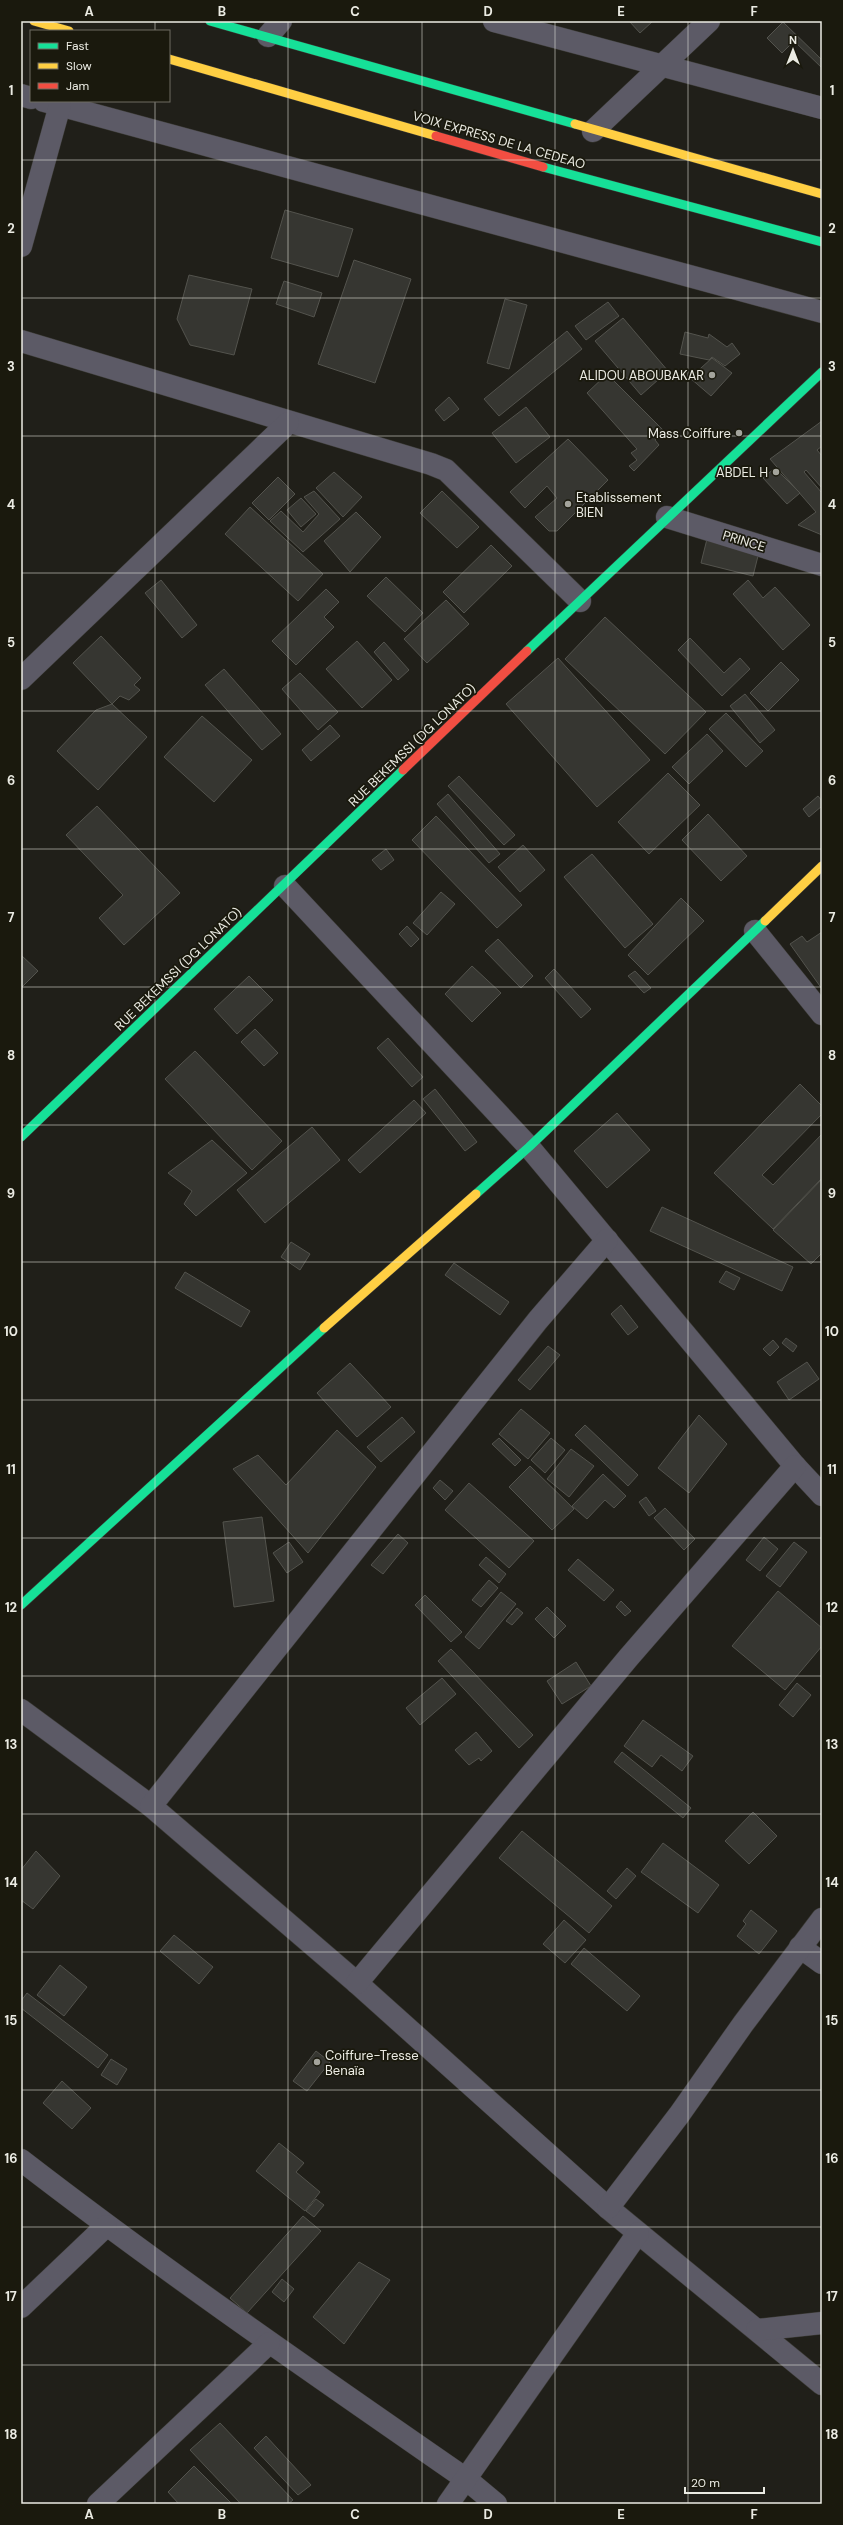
<svg xmlns="http://www.w3.org/2000/svg" width="843" height="2525" viewBox="0 0 843 2525" font-family="'DM Sans',sans-serif">
	<style>
		.building { fill: #363631; stroke: #53534d }
		.lines { fill: none; stroke-linecap: round; stroke-linejoin: round }
		.street-casing { stroke: #3c3b36; stroke-width: 23 }
		.fast-casing { stroke: #3c3b36; stroke-width: 10 }
		.slow-casing { stroke: #3c3b36; stroke-width: 10 }
		.jam-casing { stroke: #3c3b36; stroke-width: 10 }
		.street { stroke: #5c5a66; stroke-width: 22 }
		.fast { stroke: #16e098; stroke-width: 9 }
		.slow { stroke: #ffcf43; stroke-width: 9 }
		.jam { stroke: #f24e42; stroke-width: 9 }
		.grid { fill: none; stroke: #ebebe3; stroke-width: 1; stroke-opacity: 0.55 }
		.poi-dot { fill: #a4a49c; stroke: #1a190d; stroke-width: 1.5 }
		.labels { text-anchor: middle; dominant-baseline: central; stroke-width: 3.5; stroke-linejoin: round; paint-order: stroke }
		.street-label { font-size: 13px; fill: #ebebe3; stroke: #1a190d }
		.poi-label { font-size: 13px; fill: #ebebe3; stroke: #1a190d; text-anchor: end }
		.neatline { fill: none; stroke: #ebebe3; stroke-width: 1.5 }
		.grid-label { font-size: 13px; text-anchor: middle; font-weight: bold; fill: #ebebe3 }
	</style>
	<rect width="100%" height="100%" fill="#201f19"/>
	<g class="building">
		<path d="M629,21H653L640,33Z"/>
		<path d="M783,22L822,60V68L794,41L782,53L767,38Z"/>
		<path d="M285,210L353,229L338,277L271,258Z"/>
		<path d="M354,260L411,279L375,383L318,364Z"/>
		<path d="M189,275L252,289L234,355L190,345L177,319Z"/>
		<path d="M284,281L322,293L314,317L276,304Z"/>
		<path d="M505,299L527,305L509,369L487,363Z"/>
		<path d="M608,302L619,316L586,340L575,326Z"/>
		<path d="M623,318L668,371L641,395L595,341Z"/>
		<path d="M567,331L582,349L499,416L484,399Z"/>
		<path d="M685,332L708,338L709,334L727,347L732,343L740,354L725,366L712,357L709,360L680,354Z"/>
		<path d="M712,358L732,373L711,396L690,378Z"/>
		<path d="M607,374L664,431L655,440L659,445L634,471L629,466L637,460L631,453L637,449L587,393Z"/>
		<path d="M449,397L459,409L444,421L435,410Z"/>
		<path d="M526,407L550,437L516,463L492,433Z"/>
		<path d="M822,421V446L817,450L822,456V488L806,470L804,472L822,493V535L798,525L816,512L770,459Z"/>
		<path d="M568,439L608,480L557,531H549L535,517L557,498L547,486L525,508L510,492Z"/>
		<path d="M775,468L800,493L787,504L763,478Z"/>
		<path d="M334,472L362,497L343,517L316,488Z"/>
		<path d="M278,477L295,494L269,520L252,503Z"/>
		<path d="M314,491L340,519L303,552L270,521L281,511L303,532L319,514L304,497Z"/>
		<path d="M442,491L479,527L457,548L420,513Z"/>
		<path d="M301,498L316,514L301,527L287,510Z"/>
		<path d="M250,507L323,574L298,601L225,534Z"/>
		<path d="M356,512L381,537L350,572L324,541Z"/>
		<path d="M707,539L759,552L753,576L701,563Z"/>
		<path d="M491,545L512,566L464,613L443,592Z"/>
		<path d="M386,577L423,613L405,632L367,596Z"/>
		<path d="M161,580L197,625L182,638L145,593Z"/>
		<path d="M748,580L763,598L775,587L810,625L783,650L733,594Z"/>
		<path d="M326,589L339,602L324,617L334,627L296,665L272,641Z"/>
		<path d="M446,600L469,624L427,663L404,639Z"/>
		<path d="M605,617L706,712L665,754L565,659Z"/>
		<path d="M101,636L141,678L134,685L140,690L129,700L120,696L112,704L73,663Z"/>
		<path d="M690,638L724,673L740,658L750,669L722,696L678,650Z"/>
		<path d="M357,641L392,680L362,708L326,669Z"/>
		<path d="M384,642L409,670L398,680L374,652Z"/>
		<path d="M558,658L650,760L597,807L506,704Z"/>
		<path d="M781,662L799,680L768,711L750,693Z"/>
		<path d="M224,669L281,734L262,750L205,685Z"/>
		<path d="M300,673L338,712L318,730L282,689Z"/>
		<path d="M745,694L775,730L760,743L730,706Z"/>
		<path d="M112,704L147,737L98,790L57,751L96,710Z"/>
		<path d="M726,713L763,751L746,767L709,729Z"/>
		<path d="M202,716L252,760L214,802L164,757Z"/>
		<path d="M330,725L340,736L311,761L302,750Z"/>
		<path d="M707,734L723,751L689,784L672,767Z"/>
		<path d="M668,773L700,805L649,854L618,822Z"/>
		<path d="M459,776L515,835L504,845L448,786Z"/>
		<path d="M448,794L500,854L489,863L437,804Z"/>
		<path d="M818,796L822,801V806L809,817L803,809Z"/>
		<path d="M97,806L180,893L124,945L99,918L123,895L66,835Z"/>
		<path d="M708,814L747,856L721,881L682,840Z"/>
		<path d="M436,816L522,905L497,928L412,840Z"/>
		<path d="M523,845L545,870L520,892L498,867Z"/>
		<path d="M386,849L394,860L381,870L372,860Z"/>
		<path d="M592,854L653,924L625,948L564,877Z"/>
		<path d="M441,892L455,904L427,935L413,923Z"/>
		<path d="M681,898L704,921L648,975L628,955Z"/>
		<path d="M407,926L419,939L411,947L399,934Z"/>
		<path d="M822,932V989L790,944L802,936L807,942Z"/>
		<path d="M498,939L533,976L521,988L485,951Z"/>
		<path d="M21,955L38,971L21,988Z"/>
		<path d="M472,966L501,993L472,1022L445,994Z"/>
		<path d="M554,969L591,1009L581,1018L545,978Z"/>
		<path d="M635,971L651,988L644,993L628,976Z"/>
		<path d="M249,976L273,1000L237,1034L214,1009Z"/>
		<path d="M255,1029L278,1053L264,1066L241,1042Z"/>
		<path d="M388,1038L423,1077L412,1087L377,1048Z"/>
		<path d="M195,1051L282,1141L252,1170L165,1079Z"/>
		<path d="M800,1084L822,1106V1114L762,1175L773,1185L822,1134V1178L773,1229L714,1173Z"/>
		<path d="M435,1089L477,1142L465,1151L423,1099Z"/>
		<path d="M414,1100L426,1113L360,1173L348,1160Z"/>
		<path d="M617,1113L650,1150L607,1188L574,1151Z"/>
		<path d="M312,1127L340,1160L265,1223L237,1190Z"/>
		<path d="M212,1140L247,1173L196,1216L184,1204L192,1191L168,1173Z"/>
		<path d="M822,1179V1253L811,1264L773,1230Z"/>
		<path d="M662,1207L793,1267L782,1291L650,1231Z"/>
		<path d="M291,1242L310,1254L300,1270L281,1257Z"/>
		<path d="M454,1263L509,1302L500,1315L445,1275Z"/>
		<path d="M726,1271L740,1278L734,1290L719,1282Z"/>
		<path d="M185,1272L250,1311L241,1327L175,1288Z"/>
		<path d="M621,1305L638,1327L628,1335L611,1314Z"/>
		<path d="M786,1338L797,1346L793,1352L782,1343Z"/>
		<path d="M773,1340L779,1347L770,1356L763,1349Z"/>
		<path d="M548,1346L560,1355L530,1390L518,1380Z"/>
		<path d="M807,1362L819,1379L789,1400L777,1382Z"/>
		<path d="M350,1363L391,1407L357,1437L317,1393Z"/>
		<path d="M521,1409L550,1433L528,1459L499,1434Z"/>
		<path d="M699,1415L727,1444L689,1493L658,1468Z"/>
		<path d="M402,1417L415,1432L381,1462L367,1447Z"/>
		<path d="M585,1425L638,1475L628,1486L575,1435Z"/>
		<path d="M337,1430L376,1467L308,1553L233,1469L258,1455L286,1485Z"/>
		<path d="M499,1438L521,1460L515,1466L492,1444Z"/>
		<path d="M551,1438L565,1450L545,1473L531,1460Z"/>
		<path d="M571,1449L594,1466L569,1497L547,1479Z"/>
		<path d="M530,1466L574,1509L552,1530L509,1487Z"/>
		<path d="M603,1474L626,1496L614,1508L605,1500L587,1519L572,1506Z"/>
		<path d="M440,1480L453,1491L445,1500L433,1488Z"/>
		<path d="M469,1483L534,1541L509,1568L445,1510Z"/>
		<path d="M646,1497L656,1511L649,1516L639,1502Z"/>
		<path d="M665,1508L695,1539L684,1550L654,1518Z"/>
		<path d="M262,1517L274,1601L234,1607L223,1522Z"/>
		<path d="M398,1534L408,1543L383,1574L371,1565Z"/>
		<path d="M764,1537L778,1549L760,1571L746,1560Z"/>
		<path d="M289,1542L303,1562L287,1573L273,1553Z"/>
		<path d="M794,1542L807,1552L780,1587L766,1576Z"/>
		<path d="M486,1557L506,1574L499,1583L479,1565Z"/>
		<path d="M578,1559L614,1590L604,1601L568,1570Z"/>
		<path d="M489,1580L498,1588L481,1607L472,1600Z"/>
		<path d="M778,1591L822,1628V1646L785,1690L732,1646Z"/>
		<path d="M501,1592L516,1604L479,1649L465,1637Z"/>
		<path d="M425,1595L462,1632L451,1642L415,1605Z"/>
		<path d="M621,1601L631,1611L625,1616L616,1607Z"/>
		<path d="M547,1607L566,1626L554,1638L535,1619Z"/>
		<path d="M517,1608L523,1613L512,1625L506,1621Z"/>
		<path d="M451,1649L533,1735L519,1748L438,1661Z"/>
		<path d="M576,1662L591,1686L562,1704L547,1681Z"/>
		<path d="M442,1678L456,1694L420,1725L406,1708Z"/>
		<path d="M797,1683L811,1695L793,1717L779,1705Z"/>
		<path d="M643,1720L693,1756L682,1771L661,1755L652,1767L624,1746Z"/>
		<path d="M476,1732L492,1751L481,1761L479,1758L469,1765L455,1750Z"/>
		<path d="M622,1752L691,1808L683,1818L614,1762Z"/>
		<path d="M753,1812L777,1836L749,1864L725,1841Z"/>
		<path d="M522,1831L612,1906L589,1933L499,1858Z"/>
		<path d="M663,1843L719,1885L698,1913L641,1872Z"/>
		<path d="M36,1851L60,1876L33,1909L21,1900V1870Z"/>
		<path d="M627,1868L636,1876L616,1899L607,1891Z"/>
		<path d="M751,1910L777,1931L759,1954L737,1936L746,1924L743,1921Z"/>
		<path d="M564,1920L586,1940L565,1963L543,1944Z"/>
		<path d="M174,1935L213,1967L199,1984L160,1951Z"/>
		<path d="M584,1948L640,1996L627,2011L571,1964Z"/>
		<path d="M60,1965L87,1987L64,2016L37,1995Z"/>
		<path d="M27,1993L108,2055L98,2068L21,2008V2001Z"/>
		<path d="M316,2051L330,2062L307,2091L293,2081Z"/>
		<path d="M111,2059L127,2069L117,2085L101,2075Z"/>
		<path d="M62,2081L91,2108L72,2129L43,2103Z"/>
		<path d="M279,2143L304,2163L296,2172L320,2192L305,2211L256,2171Z"/>
		<path d="M316,2199L324,2205L314,2217L306,2211Z"/>
		<path d="M303,2216L321,2231L247,2313L230,2298Z"/>
		<path d="M359,2262L390,2280L344,2344L313,2317Z"/>
		<path d="M282,2279L294,2289L284,2302L272,2292Z"/>
		<path d="M220,2423L293,2500L288,2504H241L190,2450Z"/>
		<path d="M266,2436L311,2485L298,2495L254,2448Z"/>
		<path d="M194,2466L232,2504H179L168,2492Z"/>
	</g>
	<g class="lines">
		<defs>
			<g id="street">
				<path d="M494,21L822,108"/>
				<path d="M268,36L281,21"/>
				<path d="M21,95L31,98"/>
				<path d="M44,101L822,312"/>
				<path d="M593,131L709,21"/>
				<path d="M21,246L60,105"/>
				<path d="M21,341L431,464L446,470L580,601"/>
				<path d="M667,517L822,565"/>
				<path d="M21,679L288,423"/>
				<path d="M285,886L529,1147L795,1466L822,1495"/>
				<path d="M755,931L822,1014"/>
				<path d="M21,1710L151,1806L357,1983L608,2208L822,2384"/>
				<path d="M151,1806L538,1320L607,1240"/>
				<path d="M800,1947L822,1963"/>
				<path d="M357,1983L629,1657L795,1466"/>
				<path d="M21,2160C166,2272 316,2375 466,2479L496,2504"/>
				<path d="M608,2208L679,2115L743,2024L822,1919"/>
				<path d="M21,2307L106,2226"/>
				<path d="M757,2330L822,2323"/>
				<path d="M98,2504L269,2343"/>
				<path d="M448,2504L638,2233"/>
			</g>
			<g id="fast">
				<path d="M210,21L575,124"/>
				<path d="M543,167L822,242"/>
				<path d="M527,651L822,372"/>
				<path d="M21,1137L403,770"/>
				<path d="M476,1194L529,1147L765,921"/>
				<path d="M21,1605L324,1328"/>
			</g>
			<g id="slow">
				<path d="M34,21L69,31"/>
				<path d="M169,59L436,136"/>
				<path d="M575,124L822,194"/>
				<path d="M765,921L822,866"/>
				<path d="M324,1328L476,1194"/>
			</g>
			<g id="jam">
				<path d="M436,136L543,167"/>
				<path d="M403,770L527,651"/>
			</g>
		</defs>
		<use href="#street" class="street-casing"/>
		<use href="#fast" class="fast-casing"/>
		<use href="#slow" class="slow-casing"/>
		<use href="#jam" class="jam-casing"/>
		<use href="#street" class="street"/>
		<use href="#fast" class="fast"/>
		<use href="#slow" class="slow"/>
		<use href="#jam" class="jam"/>
	</g>
	<path class="grid" d="M155,21V31M288,21V2504M422,21V2504M555,21V2504M688,21V2504M155,101V2504M21,160H822M21,298H822M21,436H822M21,573H822M21,711H822M21,849H822M21,987H822M21,1125H822M21,1262H822M21,1400H822M21,1538H822M21,1676H822M21,1814H822M21,1952H822M21,2090H822M21,2227H822M21,2365H822"/>
	<g class="poi-dot">
		<circle cx="712" cy="375" r="4"/>
		<circle cx="739" cy="433" r="4"/>
		<circle cx="776" cy="472" r="4"/>
		<circle cx="568" cy="504" r="4"/>
		<circle cx="317" cy="2062" r="4"/>
	</g>
	<g class="labels">
		<g class="street-label">
			<text transform="translate(499 140) rotate(16)">VOIX EXPRESS DE LA CEDEAO</text>
			<text transform="translate(744 541) rotate(17)">PRINCE</text>
			<text transform="translate(412 745) rotate(-44)">RUE BEKEMSSI (DG LONATO)</text>
			<text transform="translate(178 969) rotate(-44)">RUE BEKEMSSI (DG LONATO)</text>
		</g>
		<g class="poi-label">
			<text x="704" y="375">ALIDOU ABOUBAKAR</text>
			<text x="731" y="433">Mass Coiffure</text>
			<text x="768" y="472">ABDEL H</text>
			<text x="576" y="497" text-anchor="start">Etablissement<tspan x="576" dy="15">BIEN</tspan></text>
			<text x="325" y="2055" text-anchor="start">Coiffure-Tresse<tspan x="325" dy="15">Benaïa</tspan></text>
		</g>
	</g>
	<rect width="843" height="2525" fill="none" stroke="#1a190d" stroke-width="44"/>
	<rect x="30" y="30" width="140" height="72" fill="#1a190d" stroke="#6e6d63"/>
	<rect x="38" y="43" width="20" height="6" fill="#16e098" stroke="#6e6d63"/>
	<text x="66" y="50" font-size="12" fill="#ebebe3">Fast</text>
	<rect x="38" y="63" width="20" height="6" fill="#ffcf43" stroke="#6e6d63"/>
	<text x="66" y="70" font-size="12" fill="#ebebe3">Slow</text>
	<rect x="38" y="83" width="20" height="6" fill="#f24e42" stroke="#6e6d63"/>
	<text x="66" y="90" font-size="12" fill="#ebebe3">Jam</text>
	<g transform="translate(793 50)" stroke="#1a190d" stroke-width="3" paint-order="stroke">
	<path d="M0-3L7 15L0 10L-7 15Z" fill="#ebebe3"/>
	<text y="-6" font-size="11" font-weight="bold" text-anchor="middle" fill="#ebebe3">N</text>
	</g>
	<path d="M685 2487v6h79v-6" fill="none" stroke="#ebebe3" stroke-width="2"/>
	<text x="691" y="2487" font-size="12" fill="#ebebe3" stroke="#1a190d" stroke-width="3" paint-order="stroke">20 m</text>
	<rect x="22" y="22" width="799" height="2481" class="neatline"/>
	<g class="grid-label">
		<text x="89" y="16">A</text>
		<text x="222" y="16">B</text>
		<text x="355" y="16">C</text>
		<text x="488" y="16">D</text>
		<text x="621" y="16">E</text>
		<text x="754" y="16">F</text>
		<text x="11" y="95">1</text>
		<text x="832" y="95">1</text>
		<text x="11" y="233">2</text>
		<text x="832" y="233">2</text>
		<text x="11" y="371">3</text>
		<text x="832" y="371">3</text>
		<text x="11" y="509">4</text>
		<text x="832" y="509">4</text>
		<text x="11" y="647">5</text>
		<text x="832" y="647">5</text>
		<text x="11" y="785">6</text>
		<text x="832" y="785">6</text>
		<text x="11" y="922">7</text>
		<text x="832" y="922">7</text>
		<text x="11" y="1060">8</text>
		<text x="832" y="1060">8</text>
		<text x="11" y="1198">9</text>
		<text x="832" y="1198">9</text>
		<text x="11" y="1336">10</text>
		<text x="832" y="1336">10</text>
		<text x="11" y="1474">11</text>
		<text x="832" y="1474">11</text>
		<text x="11" y="1612">12</text>
		<text x="832" y="1612">12</text>
		<text x="11" y="1749">13</text>
		<text x="832" y="1749">13</text>
		<text x="11" y="1887">14</text>
		<text x="832" y="1887">14</text>
		<text x="11" y="2025">15</text>
		<text x="832" y="2025">15</text>
		<text x="11" y="2163">16</text>
		<text x="832" y="2163">16</text>
		<text x="11" y="2301">17</text>
		<text x="832" y="2301">17</text>
		<text x="11" y="2439">18</text>
		<text x="832" y="2439">18</text>
		<text x="89" y="2519">A</text>
		<text x="222" y="2519">B</text>
		<text x="355" y="2519">C</text>
		<text x="488" y="2519">D</text>
		<text x="621" y="2519">E</text>
		<text x="754" y="2519">F</text>
	</g>
</svg>
